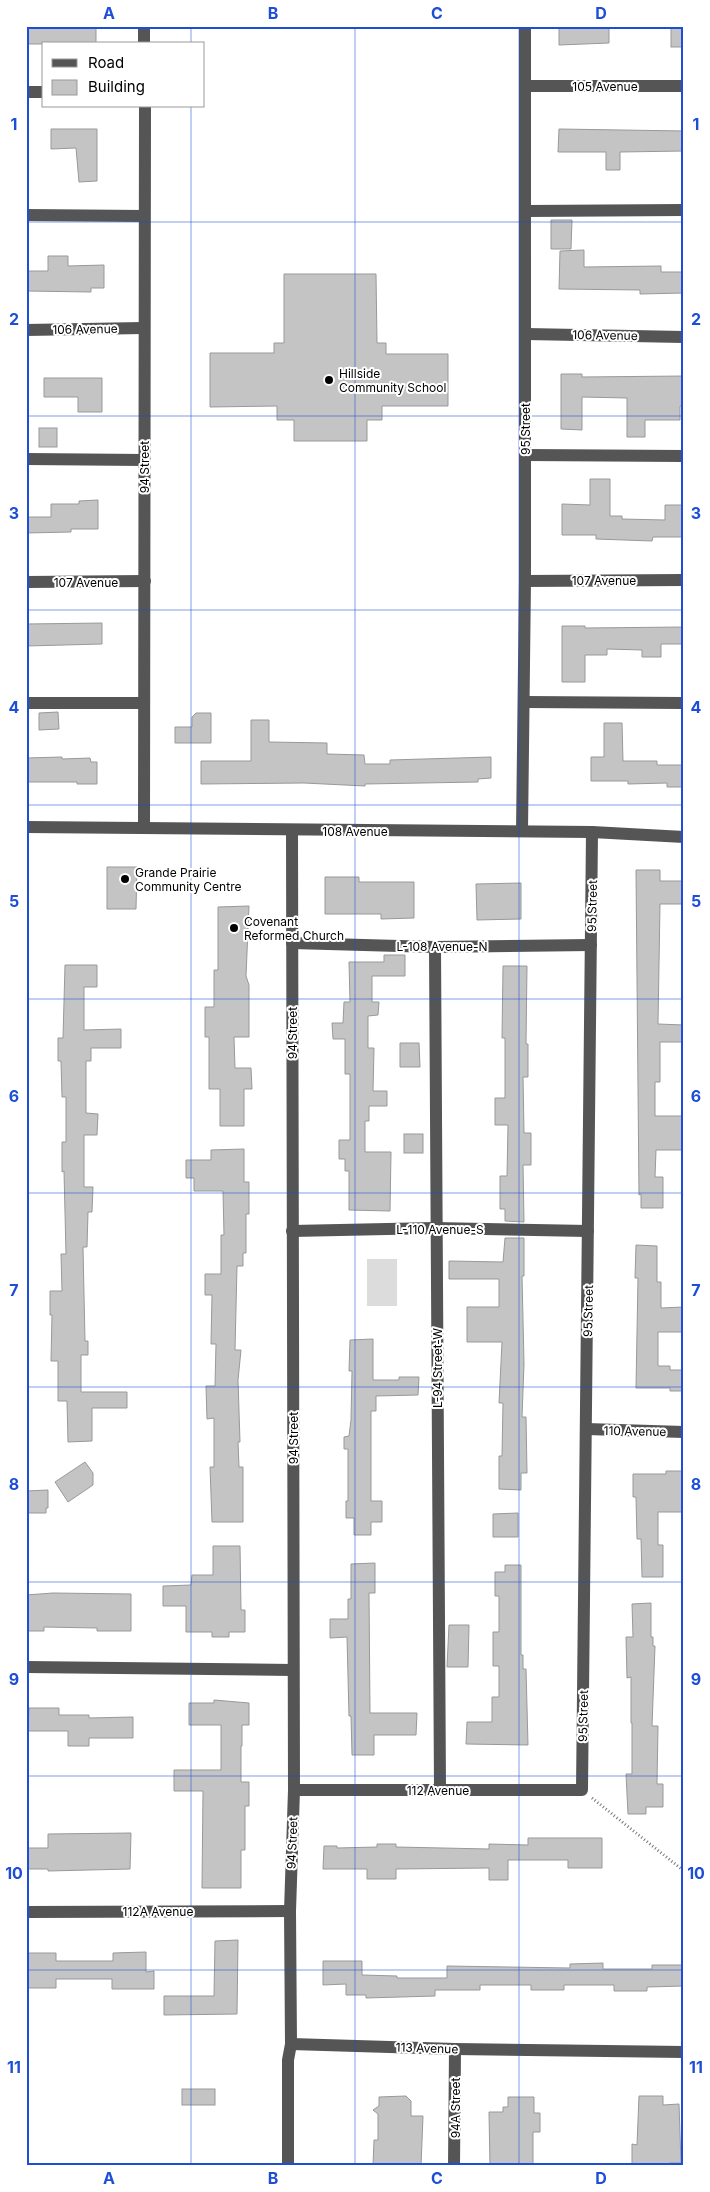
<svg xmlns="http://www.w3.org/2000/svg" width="710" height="2192" viewBox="0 0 710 2192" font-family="Inter,sans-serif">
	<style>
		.green { fill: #dcdcdc }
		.building { fill: #c4c4c4; stroke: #999 }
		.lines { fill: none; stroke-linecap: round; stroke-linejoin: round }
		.path { stroke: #777; stroke-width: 3; stroke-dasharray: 1 2.5; stroke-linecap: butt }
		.minor { stroke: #555; stroke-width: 12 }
		.grid { fill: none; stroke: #1d4ed8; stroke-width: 1; stroke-opacity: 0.55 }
		.poi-dot { fill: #000; stroke: #fff; stroke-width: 2 }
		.labels { text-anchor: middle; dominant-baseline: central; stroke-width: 4; stroke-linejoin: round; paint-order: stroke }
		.street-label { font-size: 12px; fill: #000; stroke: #fff }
		.poi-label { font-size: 12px; fill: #000; stroke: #fff; text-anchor: start }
		.neatline { fill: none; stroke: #1d4ed8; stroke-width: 2 }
		.grid-label { font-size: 16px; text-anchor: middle; font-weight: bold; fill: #1d4ed8 }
	</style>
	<rect width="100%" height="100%" fill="#fff"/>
	<rect class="green" x="367" y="1259" width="30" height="47"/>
	<g class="building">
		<rect x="26" y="26" width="70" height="18"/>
		<path d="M559,26H609V43L559,45Z"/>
		<rect x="671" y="26" width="13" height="21"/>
		<path d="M51,129H97V181L79,182L76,148L51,149Z"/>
		<path d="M559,129L684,131V151L620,152V170H606V152H558Z"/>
		<path d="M551,220H572L571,249H551Z"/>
		<path d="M584,250V267L661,266V272H684V293L640,294V290L559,289L560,251Z"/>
		<path d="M48,256H68V266L104,265V288H91V292L26,291V271H48Z"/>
		<path d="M284,274H376L377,343H386V354H448V406H382V420H367V441H294V420H277V406L210,407V353H274V343H284Z"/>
		<path d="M561,374H582V377L684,376V406H680V420H645V437H627V398L582,397V430L561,429Z"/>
		<path d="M44,378H102V412H78V397H44Z"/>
		<rect x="39" y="428" width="18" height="19"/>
		<path d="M590,479H610V516H622V519L665,520V505H683L684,537H653L652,541L596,539V535H562V504L590,505Z"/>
		<path d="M98,500V529H71V532L26,533V517H51V504H79V501Z"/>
		<path d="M102,623V644L26,646V624Z"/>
		<path d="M562,626H585V628L684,627V644H661V657H642V650L607,649V655H585V682H562Z"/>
		<path d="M58,712L59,729L39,730V713Z"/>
		<path d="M196,713H211V743H175V727H192V717Z"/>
		<path d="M251,720H269V742L327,743V754L364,755L365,764H390V760L491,757V778L478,779V782L365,784V786L304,783L201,784V761H251Z"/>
		<path d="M604,723H622L623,761H657V765H684V787H667V783L628,784V781H591V757H604Z"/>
		<path d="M62,757V759L90,758L91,762H97V784H77V782H26V758Z"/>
		<path d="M107,867H137L136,909H107Z"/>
		<path d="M636,870H660V881H684V904H660L658,1024L684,1025V1042H660V1082H655V1116H684V1150H656L655,1177H663V1208H641V1194L639,1195Z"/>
		<path d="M325,877H359V882H414V918L381,919V914H325Z"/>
		<path d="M521,883V919L477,920L476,884Z"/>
		<path d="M249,906L246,976L249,985V1037H234L235,1068H251L252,1089H244V1126H220V1089H209V1037H205V1007H214V970H218V907Z"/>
		<path d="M384,955H405V976H372V1002H379L378,1015L368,1016V1048H374L373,1091H387V1106H369V1121H365V1152H391L390,1211L349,1210V1171H345V1159H339V1140H350V1074H345V1039H333L332,1023H343L344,1002H350L349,962H384Z"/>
		<path d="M65,965H97V987H84V1030L121,1029V1048H91V1061H86V1113L98,1114L97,1135H84V1187H93L92,1212H88L87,1247H83L85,1341H88V1355H81V1392H127V1408H92V1441L68,1442L67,1401H58V1361H51L52,1315H50V1291H62L61,1254H66L64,1171L62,1172V1142H66V1097H62L61,1061H58V1038H63Z"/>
		<path d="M503,966H527L526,1044H528V1077H523L524,1133H531V1165H523L524,1222L505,1221V1209H500V1176H507L508,1125H495V1098H505V1038H502Z"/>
		<path d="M400,1043H419L420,1067H400Z"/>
		<rect x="404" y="1134" width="19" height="19"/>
		<path d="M244,1149V1182H249V1214H246V1253H243V1266H237L235,1350H241L238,1380L240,1442H238L239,1467H243V1522H212L210,1467H214V1418L207,1419L206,1386H215L216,1344H211L212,1295H205V1274H221V1235H224L223,1191H194V1178H186V1160H211V1150Z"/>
		<path d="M505,1238H524V1276H522L524,1364L522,1417H526L527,1473H521V1490L499,1489V1456H502L503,1403H499L502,1342H467V1307H499V1279H449V1261L503,1262Z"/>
		<path d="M636,1245L657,1246V1282H661V1308L683,1307V1332H658V1366H670V1370H684V1391H670V1388H636L638,1278H635Z"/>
		<path d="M373,1339V1380H399V1377H419L418,1395L376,1396V1411H371V1501H382V1522H371V1535H354V1518H346V1501H348V1449H344V1437L349,1436L351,1420L352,1371H349L350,1340Z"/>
		<path d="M85,1462L93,1473V1485L68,1502L55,1482Z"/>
		<path d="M666,1471H682L684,1512H658V1545H663V1577H642L641,1539H637L636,1497H633V1474H666Z"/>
		<path d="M48,1490V1508H46V1513H26V1491Z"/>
		<path d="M518,1513V1537H493V1514Z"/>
		<path d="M213,1546H240L241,1610H245V1632H229V1637H212V1632H186V1606H163V1586L191,1585L192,1575H213Z"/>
		<path d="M375,1563V1593H369L370,1713H417L416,1735H374V1755H352L351,1716H349L347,1637L330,1638V1619H348V1599H351V1564Z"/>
		<path d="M505,1565H521V1655H523V1669H526L528,1745L466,1744L467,1722H492V1697H499V1666H493V1632H499V1596H495V1572H505Z"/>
		<path d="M53,1593L131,1594V1631H97V1628L44,1627V1631H26V1595Z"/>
		<path d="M651,1603V1637H653V1646H655L652,1726H658L657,1784H663V1807H646V1814H628L626,1774H632V1723H631V1677L627,1678L626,1637H633L632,1604Z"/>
		<path d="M449,1625H469L468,1667H447Z"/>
		<path d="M214,1700L249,1703V1725H242V1746H241V1782H249V1806H245V1850H241V1888H202L203,1791H174V1770H221V1725H189V1703H214Z"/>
		<path d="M29,1708H59V1715H89V1718L133,1717V1738H89V1746H68V1731H28Z"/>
		<path d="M131,1833L130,1869L48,1871V1869H26V1848H48V1834Z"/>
		<path d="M528,1838H602V1868H568V1860H508V1880H489V1868L396,1869V1879H367V1869H323L324,1846H337V1848L377,1847V1844H396V1847L489,1849V1844L528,1845Z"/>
		<path d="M238,1940L237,2014L164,2015V1996H214L215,1941Z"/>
		<path d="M146,1952V1972L154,1971V1989H112V1979H56V1988H26V1953H56V1961H113V1953Z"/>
		<path d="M323,1961H362V1975L397,1976V1978H447V1966L570,1968V1964L603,1963V1969H652V1965H684V1986L647,1987V1991H614V1985H564V1990H531V1985H480V1990H435V1996L366,1998V1995H346V1984L323,1985Z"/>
		<rect x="182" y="2089" width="33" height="16"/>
		<path d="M406,2096L411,2101V2116H423L421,2166H373L374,2140H378V2114L373,2110L379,2106V2097Z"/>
		<path d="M639,2096H663V2105L679,2104L681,2163H669V2166H632V2144L637,2145Z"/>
		<path d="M508,2097H534V2113H540V2132H533V2166H490L489,2112H503V2107H508Z"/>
	</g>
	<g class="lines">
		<path class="path" d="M592,1798L684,1871"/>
		<g class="minor">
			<path d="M144,26V44"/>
			<path d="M526,86H684"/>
			<path d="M26,92H44"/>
			<path d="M526,211L684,210"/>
			<path d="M26,215L144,216"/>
			<path d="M26,330L143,328"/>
			<path d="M526,334L684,337"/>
			<path d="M525,455L684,456"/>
			<path d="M26,459L144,460"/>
			<path d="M525,581L684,580"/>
			<path d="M26,582L145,581"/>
			<path d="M525,702L684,703"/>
			<path d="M26,703H144"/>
			<path d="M26,827L592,832L684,837"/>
			<path d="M144,828L145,106"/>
			<path d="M522,831L525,581V26"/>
			<path d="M292,943L435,947L591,945"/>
			<path d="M435,947L440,1790"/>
			<path d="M292,1231L435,1228L588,1231"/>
			<path d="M586,1429L684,1432"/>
			<path d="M26,1667L293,1670"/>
			<path d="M294,1790H582L592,832"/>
			<path d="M26,1912L290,1911"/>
			<path d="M291,2044L455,2049L684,2052"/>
			<path d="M288,2166V2060L291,2044L290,1911L294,1790L292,831"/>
			<path d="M454,2166L455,2049"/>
		</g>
	</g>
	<path class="grid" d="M191,26V44M355,26V2166M519,26V2166M191,106V2166M26,222H684M26,416H684M26,610H684M26,805H684M26,999H684M26,1193H684M26,1387H684M26,1582H684M26,1776H684M26,1970H684"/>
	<g class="poi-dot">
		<circle cx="329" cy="380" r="5"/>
		<circle cx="125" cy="879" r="5"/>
		<circle cx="234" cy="928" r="5"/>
	</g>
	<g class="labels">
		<g class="street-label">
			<text x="605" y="86">105 Avenue</text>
			<text transform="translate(85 329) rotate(-1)">106 Avenue</text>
			<text transform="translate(605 335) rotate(1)">106 Avenue</text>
			<text transform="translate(525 429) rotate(-90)">95 Street</text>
			<text transform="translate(144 467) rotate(-90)">94 Street</text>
			<text x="604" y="580">107 Avenue</text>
			<text x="86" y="582">107 Avenue</text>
			<text x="355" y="831">108 Avenue</text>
			<text transform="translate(592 906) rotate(-89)">95 Street</text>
			<text x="442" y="946">L-108 Avenue-N</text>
			<text transform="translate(292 1033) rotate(-90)">94 Street</text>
			<text x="440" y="1229">L-110 Avenue-S</text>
			<text transform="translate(588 1311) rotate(-89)">95 Street</text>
			<text transform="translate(437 1368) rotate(-90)">L-94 Street-W</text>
			<text transform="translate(635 1431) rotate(1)">110 Avenue</text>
			<text transform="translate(293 1438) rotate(-90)">94 Street</text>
			<text transform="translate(583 1716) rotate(-89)">95 Street</text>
			<text x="438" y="1790">112 Avenue</text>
			<text transform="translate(292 1843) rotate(-88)">94 Street</text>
			<text x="158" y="1911">112A Avenue</text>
			<text transform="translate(427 2048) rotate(2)">113 Avenue</text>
			<text transform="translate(455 2108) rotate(-90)">94A Street</text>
		</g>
		<g class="poi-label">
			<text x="339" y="373">Hillside<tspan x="339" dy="14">Community School</tspan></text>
			<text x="135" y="872">Grande Prairie<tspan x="135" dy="14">Community Centre</tspan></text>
			<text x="244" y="921">Covenant<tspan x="244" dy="14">Reformed Church</tspan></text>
		</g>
	</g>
	<rect width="710" height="2192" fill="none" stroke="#ffffff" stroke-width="55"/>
	<rect x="42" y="42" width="162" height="65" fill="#ffffff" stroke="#999999"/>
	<rect x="52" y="59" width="25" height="8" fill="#555555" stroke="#999999"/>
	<text x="88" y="68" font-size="15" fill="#000000">Road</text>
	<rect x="52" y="80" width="25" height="15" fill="#c4c4c4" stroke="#999999"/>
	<text x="88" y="92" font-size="15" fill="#000000">Building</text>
	<rect x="28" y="28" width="654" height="2136" class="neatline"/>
	<g class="grid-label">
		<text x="109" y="19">A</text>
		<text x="273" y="19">B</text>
		<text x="437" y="19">C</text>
		<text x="601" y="19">D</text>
		<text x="14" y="130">1</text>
		<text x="696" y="130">1</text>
		<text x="14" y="325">2</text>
		<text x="696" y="325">2</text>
		<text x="14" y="519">3</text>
		<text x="696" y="519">3</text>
		<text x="14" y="713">4</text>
		<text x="696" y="713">4</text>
		<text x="14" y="907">5</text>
		<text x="696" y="907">5</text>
		<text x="14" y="1102">6</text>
		<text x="696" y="1102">6</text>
		<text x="14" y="1296">7</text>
		<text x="696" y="1296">7</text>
		<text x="14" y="1490">8</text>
		<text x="696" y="1490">8</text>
		<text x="14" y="1685">9</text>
		<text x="696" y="1685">9</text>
		<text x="14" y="1879">10</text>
		<text x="696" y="1879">10</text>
		<text x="14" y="2073">11</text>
		<text x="696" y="2073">11</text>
		<text x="109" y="2184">A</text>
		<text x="273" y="2184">B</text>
		<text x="437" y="2184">C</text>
		<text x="601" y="2184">D</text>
	</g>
</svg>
